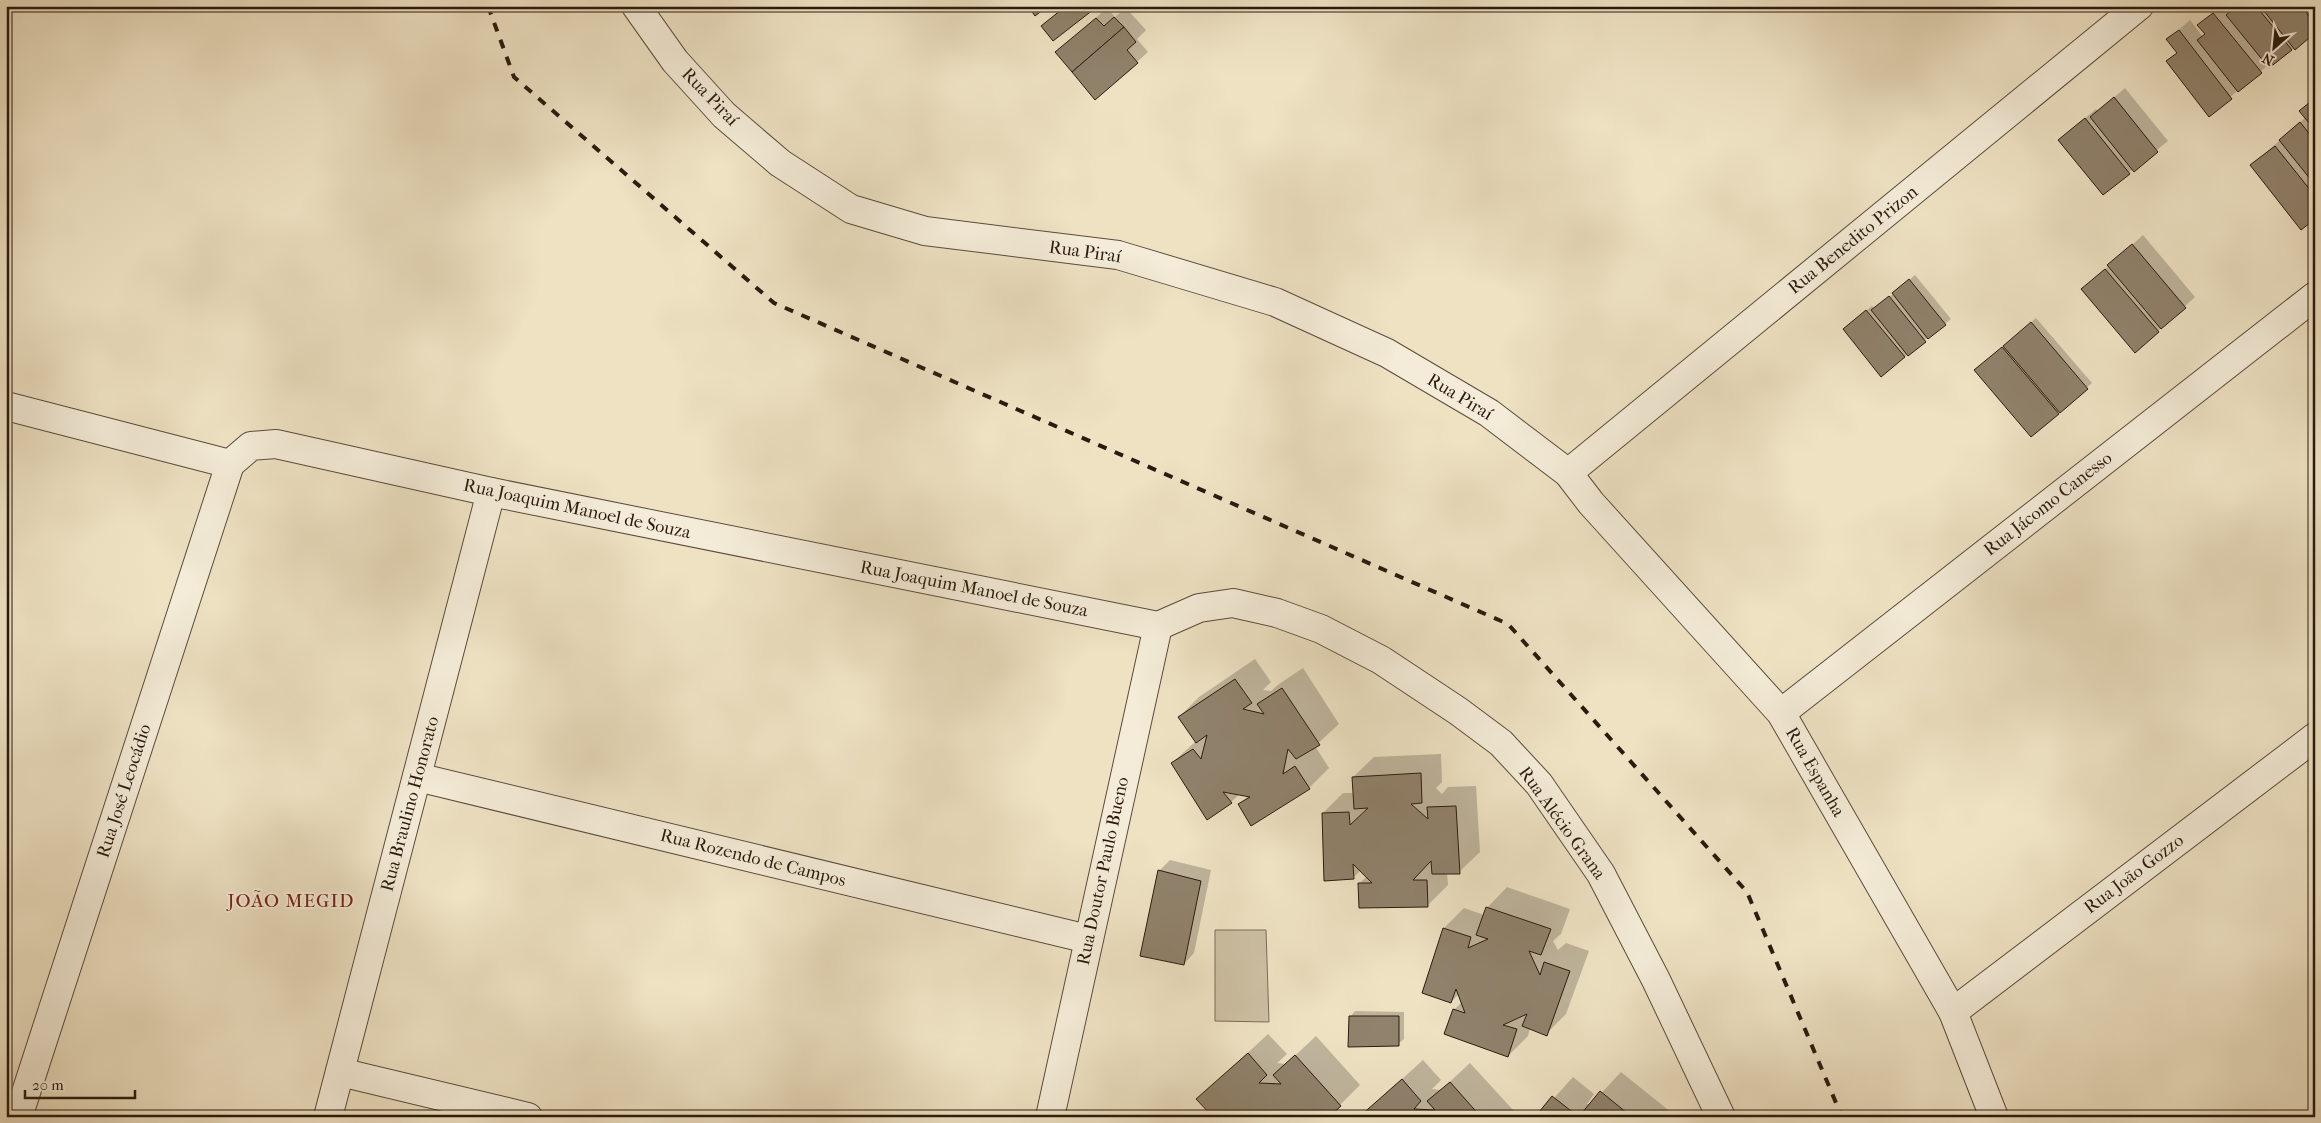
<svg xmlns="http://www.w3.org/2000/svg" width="2321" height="1123" viewBox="0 0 2321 1123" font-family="'IM FELL French Canon',serif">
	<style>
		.green { fill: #cdc0a4; stroke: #7c6d59 }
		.shadow { fill: #0003 }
		.building { fill: #90826c; stroke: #2a1a0e }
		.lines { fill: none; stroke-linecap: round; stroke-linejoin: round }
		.minor-casing { stroke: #5b4c3b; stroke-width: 30 }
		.minor { stroke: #f4ecd8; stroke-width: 28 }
		.rail { stroke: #2a1a0e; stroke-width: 4; stroke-dasharray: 9 9; stroke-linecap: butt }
		.labels { text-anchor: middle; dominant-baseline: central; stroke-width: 4; stroke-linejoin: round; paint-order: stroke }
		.street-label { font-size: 18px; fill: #2a1a0e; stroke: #f4ecd8 }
		.neighbourhood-label { font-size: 19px; letter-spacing: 1px; fill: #7a1f14; stroke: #f4ecd8 }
	</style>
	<rect width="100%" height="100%" fill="#eee2c3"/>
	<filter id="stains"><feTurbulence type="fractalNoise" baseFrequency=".004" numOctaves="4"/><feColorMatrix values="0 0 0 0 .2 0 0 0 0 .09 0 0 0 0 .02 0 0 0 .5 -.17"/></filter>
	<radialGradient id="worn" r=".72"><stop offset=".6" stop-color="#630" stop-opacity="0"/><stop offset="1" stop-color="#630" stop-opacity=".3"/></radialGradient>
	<path class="green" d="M1215,930H1266L1269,1022L1215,1021Z"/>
	<g class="shadow">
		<path d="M2220,6H2226L2231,11L2234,8L2233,6H2315V32L2269,67L2268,65L2209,115L2168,61L2178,52L2168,39L2190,20L2202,36L2206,33L2199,25Z"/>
		<path d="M1107,8L1115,17L1126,8L1146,30L1137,39L1148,52L1137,62L1057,52Z"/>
		<path d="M2125,88L2168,141L2103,193L2059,140L2096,109L2098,111Z"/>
		<path d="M2315,97V217L2251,166L2306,117L2301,111Z"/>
		<path d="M2143,235L2195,297L2158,331L2094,279Z"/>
		<path d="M1915,275L1951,319L1882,375L1849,324L1872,306L1875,309Z"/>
		<path d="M2036,318L2092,383L2031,435L1981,365Z"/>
		<path d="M1255,659L1271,682L1263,690L1271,691L1279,684L1303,668L1339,724L1315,746L1329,768L1309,788L1239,805L1249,795L1240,794L1231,802L1172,763L1196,741L1179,717L1199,697Z"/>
		<path d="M1441,754L1442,782L1436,788L1442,794L1448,787L1476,786L1480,852L1459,872L1447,873L1448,885L1427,906L1360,883L1367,876L1361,870L1353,878L1323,813L1343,793H1354L1353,777L1374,757Z"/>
		<path d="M1170,860L1211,870L1194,953L1184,964L1159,871Z"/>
		<path d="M1507,887L1570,909L1561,934L1553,941L1558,950L1566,943L1589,951L1566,1014L1546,1034L1530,1028L1528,1036L1508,1056L1454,1010L1462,1002L1459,994L1451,1002L1423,992L1444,928L1464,908L1484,915L1487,908Z"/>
		<path d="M1355,1011L1404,1012V1039L1398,1044L1350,1017Z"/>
		<path d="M1268,1034L1287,1054L1277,1063L1286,1064L1316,1036L1360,1085L1340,1105L1230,1109L1198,1099Z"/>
		<path d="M1423,1060L1441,1080L1432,1089L1441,1090L1470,1063L1514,1111L1509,1117H1360Z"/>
		<path d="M1621,1072L1672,1113L1669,1117H1537L1573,1077L1594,1094L1587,1104H1591Z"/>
		<path d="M1340,1113L1343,1117H1335Z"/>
	</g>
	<g class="building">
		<path d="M1028,6H1048L1035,16Z"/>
		<path d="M1066,6H1098L1053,41L1041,26Z"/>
		<path d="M2231,6H2256L2292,50L2269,68L2226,15L2233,9Z"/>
		<path d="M2260,6H2301L2315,24V33L2295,50Z"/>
		<path d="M2213,13L2262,73L2238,92L2197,40L2205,34L2197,25Z"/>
		<path d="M1114,17L1124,27L1072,72L1055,52L1096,18L1104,26Z"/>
		<path d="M1124,27L1136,42L1127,50L1138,63L1095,100L1072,72Z"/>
		<path d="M2179,30L2232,99L2209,117L2166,61L2177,53L2166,39Z"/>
		<path d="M2114,97L2158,152L2134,172L2090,117Z"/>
		<path d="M2315,98V130L2299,111Z"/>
		<path d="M2085,118L2130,174L2103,195L2058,140Z"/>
		<path d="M2300,122L2315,141V185L2279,140Z"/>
		<path d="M2275,146L2315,196V219L2301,230L2250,165Z"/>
		<path d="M2132,244L2186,308L2161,329L2107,265Z"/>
		<path d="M2105,269L2159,332L2135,353L2081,289Z"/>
		<path d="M1909,279L1946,325L1928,339L1892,293Z"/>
		<path d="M1889,296L1926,342L1908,356L1871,310Z"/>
		<path d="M1866,310L1905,357L1881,377L1843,329Z"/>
		<path d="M2031,322L2088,389L2060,413L2003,346Z"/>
		<path d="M2002,347L2059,414L2031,437L1974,370Z"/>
		<path d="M1235,679L1252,703L1243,709L1264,714L1257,704L1282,688L1320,745L1296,759L1288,749L1283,774L1295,766L1310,789L1251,826L1238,804L1250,797L1223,792L1232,803L1207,820L1171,763L1193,749L1201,759L1207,735L1196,743L1178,717Z"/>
		<path d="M1421,773L1422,803L1411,804L1428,819L1427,807L1456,806L1460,874H1432L1431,861L1413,880H1427L1428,907L1359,908L1358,883H1372L1353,864L1354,879L1324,881L1322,813L1349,812L1350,825L1368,808L1354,809L1352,777Z"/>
		<path d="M1158,870L1201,881L1184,965L1140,956Z"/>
		<path d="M1486,907L1551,929L1541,955L1529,951L1540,975L1544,962L1570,971L1547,1036L1522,1026L1527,1014L1503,1025L1517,1029L1508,1057L1444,1034L1453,1009L1465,1013L1456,989L1451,1003L1422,993L1443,928L1471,937L1468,948L1488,939L1476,935Z"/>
		<path d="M1349,1016H1399V1046L1348,1047Z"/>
		<path d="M1248,1053L1267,1075L1259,1083L1281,1084L1273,1075L1295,1055L1341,1106L1329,1117H1227L1228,1112L1223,1117H1213L1196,1099Z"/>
		<path d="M1402,1079L1421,1101L1414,1109L1435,1110L1427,1101L1450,1082L1481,1117H1359Z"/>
		<path d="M1600,1091L1632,1117H1585L1581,1114Z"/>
		<path d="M1552,1096L1575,1114L1573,1117H1535Z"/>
	</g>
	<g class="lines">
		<defs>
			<g id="minor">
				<path d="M636,6L675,61L724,115L780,163L851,209L925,231L1118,255L1275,302L1387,353L1489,413L1568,473L1591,503L1781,713L1953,1012L1994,1117"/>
				<path d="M6,406L230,464L251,446L276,444L491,492L1158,626"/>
				<path d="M1568,473L2139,6"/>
				<path d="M1158,626L1199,608L1233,603L1277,613L1321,629L1381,660L1458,711L1501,743L1539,784L1601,874L1656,980L1721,1117"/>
				<path d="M1781,713L2315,296"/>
				<path d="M417,777L1088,939"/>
				<path d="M1953,1012L2315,737"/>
				<path d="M340,1072L528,1117"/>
				<path d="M18,1117L230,464"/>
				<path d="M328,1117L491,492"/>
				<path d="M1050,1117L1158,626"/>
			</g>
		</defs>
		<use href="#minor" class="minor-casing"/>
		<use href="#minor" class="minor"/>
		<path class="rail" d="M488,6L514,77L774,303L1508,624L1747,892L1842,1117"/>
	</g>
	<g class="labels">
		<g class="street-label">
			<text transform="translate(710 97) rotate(46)">Rua Piraí</text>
			<text transform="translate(1853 240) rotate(-39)">Rua Benedito Prizon</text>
			<text transform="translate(1085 252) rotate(8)">Rua Piraí</text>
			<text transform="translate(1460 397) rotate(31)">Rua Piraí</text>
			<text transform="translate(2048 504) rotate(-38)">Rua Jácomo Canesso</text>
			<text transform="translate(577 509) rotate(12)">Rua Joaquim Manoel de Souza</text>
			<text transform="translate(974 589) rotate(11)">Rua Joaquim Manoel de Souza</text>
			<text transform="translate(1815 772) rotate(60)">Rua Espanha</text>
			<text transform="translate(124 791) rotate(-72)">Rua José Leocádio</text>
			<text transform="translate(410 804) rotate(-75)">Rua Braulino Honorato</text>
			<text transform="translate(1562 823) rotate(54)">Rua Alécio Grana</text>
			<text transform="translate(753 858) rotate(14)">Rua Rozendo de Campos</text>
			<text transform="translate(1103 871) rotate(-78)">Rua Doutor Paulo Bueno</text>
			<text transform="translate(2134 874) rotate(-37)">Rua João Gozzo</text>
		</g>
		<g class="neighbourhood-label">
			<text x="291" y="901">JOÃO MEGID</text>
		</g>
	</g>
	<rect width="2321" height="1123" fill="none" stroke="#eee2c3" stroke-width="25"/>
	<rect x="8" y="8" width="2306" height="1108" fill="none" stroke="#2a1a0e" stroke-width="2.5"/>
	<rect x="12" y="12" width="2296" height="1098" fill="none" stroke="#2a1a0e"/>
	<g transform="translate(2274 48) rotate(207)" stroke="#f4ecd8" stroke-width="4" paint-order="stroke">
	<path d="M0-4L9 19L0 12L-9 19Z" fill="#2a1a0e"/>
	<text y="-8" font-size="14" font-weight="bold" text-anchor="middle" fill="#2a1a0e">N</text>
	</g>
	<path d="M25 1090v8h110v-8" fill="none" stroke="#2a1a0e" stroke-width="2.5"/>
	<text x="32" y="1090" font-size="15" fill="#2a1a0e" stroke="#f4ecd8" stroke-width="4" paint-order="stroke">20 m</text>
	<rect width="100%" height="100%" filter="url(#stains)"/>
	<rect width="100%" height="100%" fill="url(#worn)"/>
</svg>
